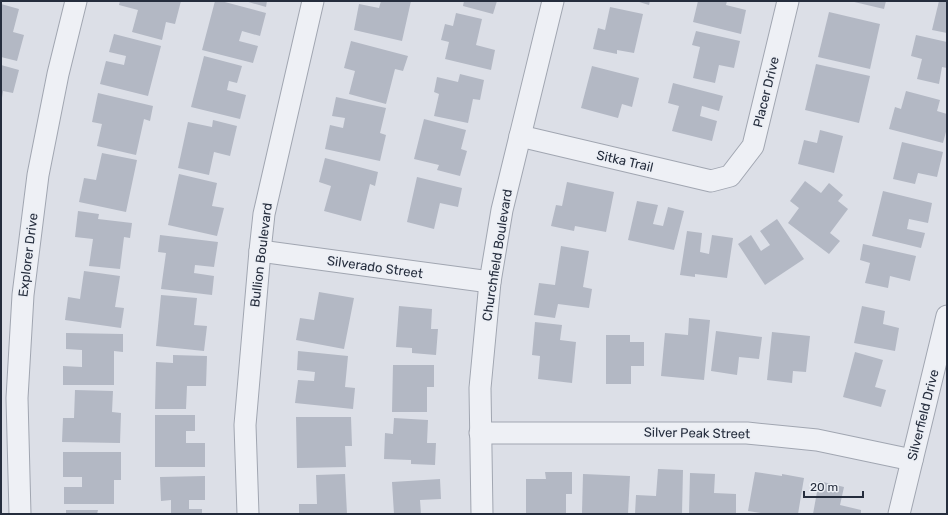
<svg xmlns="http://www.w3.org/2000/svg" width="948" height="515" viewBox="0 0 948 515" font-family="Rubik,sans-serif">
	<style>
		.building { fill: #b3b8c4 }
		.lines { fill: none; stroke-linecap: round; stroke-linejoin: round }
		.minor-casing { stroke: #a1a6b1; stroke-width: 23 }
		.minor { stroke: #eef0f5; stroke-width: 21 }
		.labels { text-anchor: middle; dominant-baseline: central; stroke-width: 3; stroke-linejoin: round; paint-order: stroke }
		.street-label { font-size: 13px; fill: #252d3d; stroke: #ebeef4 }
	</style>
	<rect width="100%" height="100%" fill="#dcdfe7"/>
	<g class="building">
		<path d="M120,1H181L175,24L166,22L162,40L132,32L138,10L119,5Z"/>
		<path d="M215,1H221L266,13L260,36L242,31L239,41L258,46L253,63L202,50Z"/>
		<path d="M245,1H267L266,7Z"/>
		<path d="M381,1H411L402,41L354,30L359,4L379,8Z"/>
		<path d="M464,1H497L493,14L463,6Z"/>
		<path d="M636,1H650L649,5Z"/>
		<path d="M698,1H727L726,5L746,10L741,34L693,22Z"/>
		<path d="M850,1H886L884,9Z"/>
		<path d="M939,1H947V33L932,30Z"/>
		<path d="M1,4L19,9L13,32L24,35L17,61L1,57Z"/>
		<path d="M610,7L643,14L634,53L617,50V54L593,49L598,28L605,30Z"/>
		<path d="M829,12L880,24L870,69L818,57Z"/>
		<path d="M456,13L482,19L476,45L495,50L491,70L445,59L449,42L441,40L445,24L453,26Z"/>
		<path d="M696,31L740,41L734,68L719,65L715,83L693,78L700,47L692,45Z"/>
		<path d="M114,34L161,46L148,96L100,84L106,61L124,65L126,56L109,52Z"/>
		<path d="M916,35L947,42V68L942,67L939,84L917,79L922,59L911,56Z"/>
		<path d="M351,41L408,56L403,71L395,69L386,104L349,94L355,71L344,68Z"/>
		<path d="M204,56L242,66L237,83L229,81L227,90L246,95L240,119L191,107Z"/>
		<path d="M816,64L870,76L859,123L805,110Z"/>
		<path d="M1,65L19,70L13,93L3,91L2,98Z"/>
		<path d="M592,66L639,78L632,107L622,104L618,118L581,108Z"/>
		<path d="M460,74L484,80L480,100L473,99L468,123L434,116L439,94L434,92L437,77L458,82Z"/>
		<path d="M673,83L723,96L719,111L702,106L700,116L717,121L712,141L672,131L679,106L668,103Z"/>
		<path d="M906,91L940,100L937,111L947,114V128L943,143L889,129L895,107L901,109Z"/>
		<path d="M98,93L153,106L150,121L144,119L136,155L97,146L102,124L92,122Z"/>
		<path d="M336,97L386,108L380,133L386,135L380,161L325,149L330,125L343,128L345,118L332,116Z"/>
		<path d="M424,119L466,130L461,149L467,151L460,176L437,170L439,165L414,159Z"/>
		<path d="M213,120L237,126L230,156L214,152L209,175L178,168L188,122L212,127Z"/>
		<path d="M820,130L843,136L834,173L798,164L804,140L817,143Z"/>
		<path d="M902,142L943,152L937,177L918,173L915,184L893,179Z"/>
		<path d="M102,153L137,160L126,212L79,202L84,178L96,180Z"/>
		<path d="M325,158L378,172L375,186L370,184L361,221L324,211L331,186L319,182Z"/>
		<path d="M179,174L217,183L212,206L224,208L217,236L168,225Z"/>
		<path d="M417,177L462,188L458,207L440,203L434,229L407,222Z"/>
		<path d="M805,181L821,193L829,183L843,195L838,201L848,209L830,233L840,241L829,254L788,223L799,208L790,201Z"/>
		<path d="M567,182L614,192L606,232L575,226L574,231L551,226L556,205L562,206Z"/>
		<path d="M883,191L932,203L928,223L909,219L907,229L925,233L921,248L872,236Z"/>
		<path d="M637,201L658,205L653,224L663,226L668,207L684,211L674,250L628,240Z"/>
		<path d="M78,211L99,214L98,219L132,223L130,238L124,237L120,269L89,266L93,239L75,237Z"/>
		<path d="M777,219L804,259L765,285L738,244L751,235L761,251L770,245L760,231Z"/>
		<path d="M687,231L702,233L700,252L709,254L712,235L733,238L727,278L695,274V277L680,275Z"/>
		<path d="M160,235L218,242L214,267L195,265L194,273L214,276L212,295L161,289L166,253L158,252Z"/>
		<path d="M863,244L916,256L910,281L890,276L888,288L865,283L870,263L860,260Z"/>
		<path d="M561,246L589,251L583,287L592,289L589,308L558,304L555,318L534,315L539,283L555,285Z"/>
		<path d="M84,271L120,276L115,307L124,308L121,328L65,320L68,297L80,299Z"/>
		<path d="M319,292L354,298L344,349L296,340L300,318L314,320Z"/>
		<path d="M161,295L197,298L194,325L207,326L204,351L156,346Z"/>
		<path d="M399,306L432,309L431,329H438L436,355L412,353V348L396,347Z"/>
		<path d="M862,306L885,311L883,324L899,328L895,351L854,343Z"/>
		<path d="M689,318L710,320L704,380L661,376L665,333L688,335Z"/>
		<path d="M535,322L562,325L560,340L576,342L572,383L538,379L540,356L532,355Z"/>
		<path d="M716,331L762,337L759,359L739,357L737,375L711,371Z"/>
		<path d="M772,332L810,336L806,372L793,371L792,383L767,380Z"/>
		<path d="M66,333L123,334V352L114,351V385H63V366L82,367V350L66,349Z"/>
		<path d="M606,335H630V342H644V366H631V384H606Z"/>
		<path d="M298,351L348,356L345,387L355,388L353,409L295,403L298,380L314,381L315,372L297,370Z"/>
		<path d="M855,352L883,360L875,387L886,390L881,407L843,397Z"/>
		<path d="M173,355L207,356L206,386H187L186,409H155L156,362L173,363Z"/>
		<path d="M393,365H434V387H427V412H392Z"/>
		<path d="M75,390L113,391L112,412L121,413L120,443L62,442L63,418H74Z"/>
		<path d="M155,415H195V431H186V443H205V467H155Z"/>
		<path d="M296,417H351L352,446H345L346,467L297,468Z"/>
		<path d="M394,418L428,420L427,443H436L435,465L411,464V460L384,459L385,433L393,434Z"/>
		<path d="M63,452H121V480H114V504H64V487H82V477H63Z"/>
		<path d="M658,469L683,470L682,514H635L636,495L656,496Z"/>
		<path d="M545,472H572V494H566V514H526V479H546Z"/>
		<path d="M755,472L782,476V474L804,478L798,514H767L748,511Z"/>
		<path d="M690,473L715,474L714,493L736,494V514H689Z"/>
		<path d="M345,474L347,514H299V504H317L316,475Z"/>
		<path d="M583,474L630,476L628,514L582,513Z"/>
		<path d="M205,476V500H189V509H202V514H171V500L161,501L160,477Z"/>
		<path d="M440,479L441,499L420,500L421,514H394L392,482Z"/>
		<path d="M819,481L844,487L840,505L861,510V514H813Z"/>
		<path d="M66,510H98L97,514H66Z"/>
	</g>
	<g class="lines">
		<defs>
			<g id="minor">
				<path d="M520,136L711,181L730,176L753,146L788,1"/>
				<path d="M260,251L490,282"/>
				<path d="M480,433H747L817,440L912,460"/>
				<path d="M20,514L17,398L23,295L38,175L58,74L76,1"/>
				<path d="M248,514L245,425L260,251L264,214L313,1"/>
				<path d="M482,514L480,388L490,282L502,210L553,1"/>
				<path d="M899,514L947,316"/>
			</g>
		</defs>
		<use href="#minor" class="minor-casing"/>
		<use href="#minor" class="minor"/>
	</g>
	<g class="labels">
		<g class="street-label">
			<text transform="translate(766 92) rotate(-76)">Placer Drive</text>
			<text transform="translate(625 161) rotate(13)">Sitka Trail</text>
			<text transform="translate(28 255) rotate(-83)">Explorer Drive</text>
			<text transform="translate(261 255) rotate(-83)">Bullion Boulevard</text>
			<text transform="translate(497 255) rotate(-81)">Churchfield Boulevard</text>
			<text transform="translate(375 267) rotate(8)">Silverado Street</text>
			<text transform="translate(923 415) rotate(-76)">Silverfield Drive</text>
			<text transform="translate(697 433) rotate(1)">Silver Peak Street</text>
		</g>
	</g>
	<rect width="948" height="515" fill="none" stroke="#252d3d" stroke-width="4"/>
	<path d="M804 491v6h59v-6" fill="none" stroke="#252d3d" stroke-width="2"/>
	<text x="810" y="491" font-size="12" fill="#252d3d" stroke="#ebeef4" stroke-width="3" paint-order="stroke">20 m</text>
</svg>
